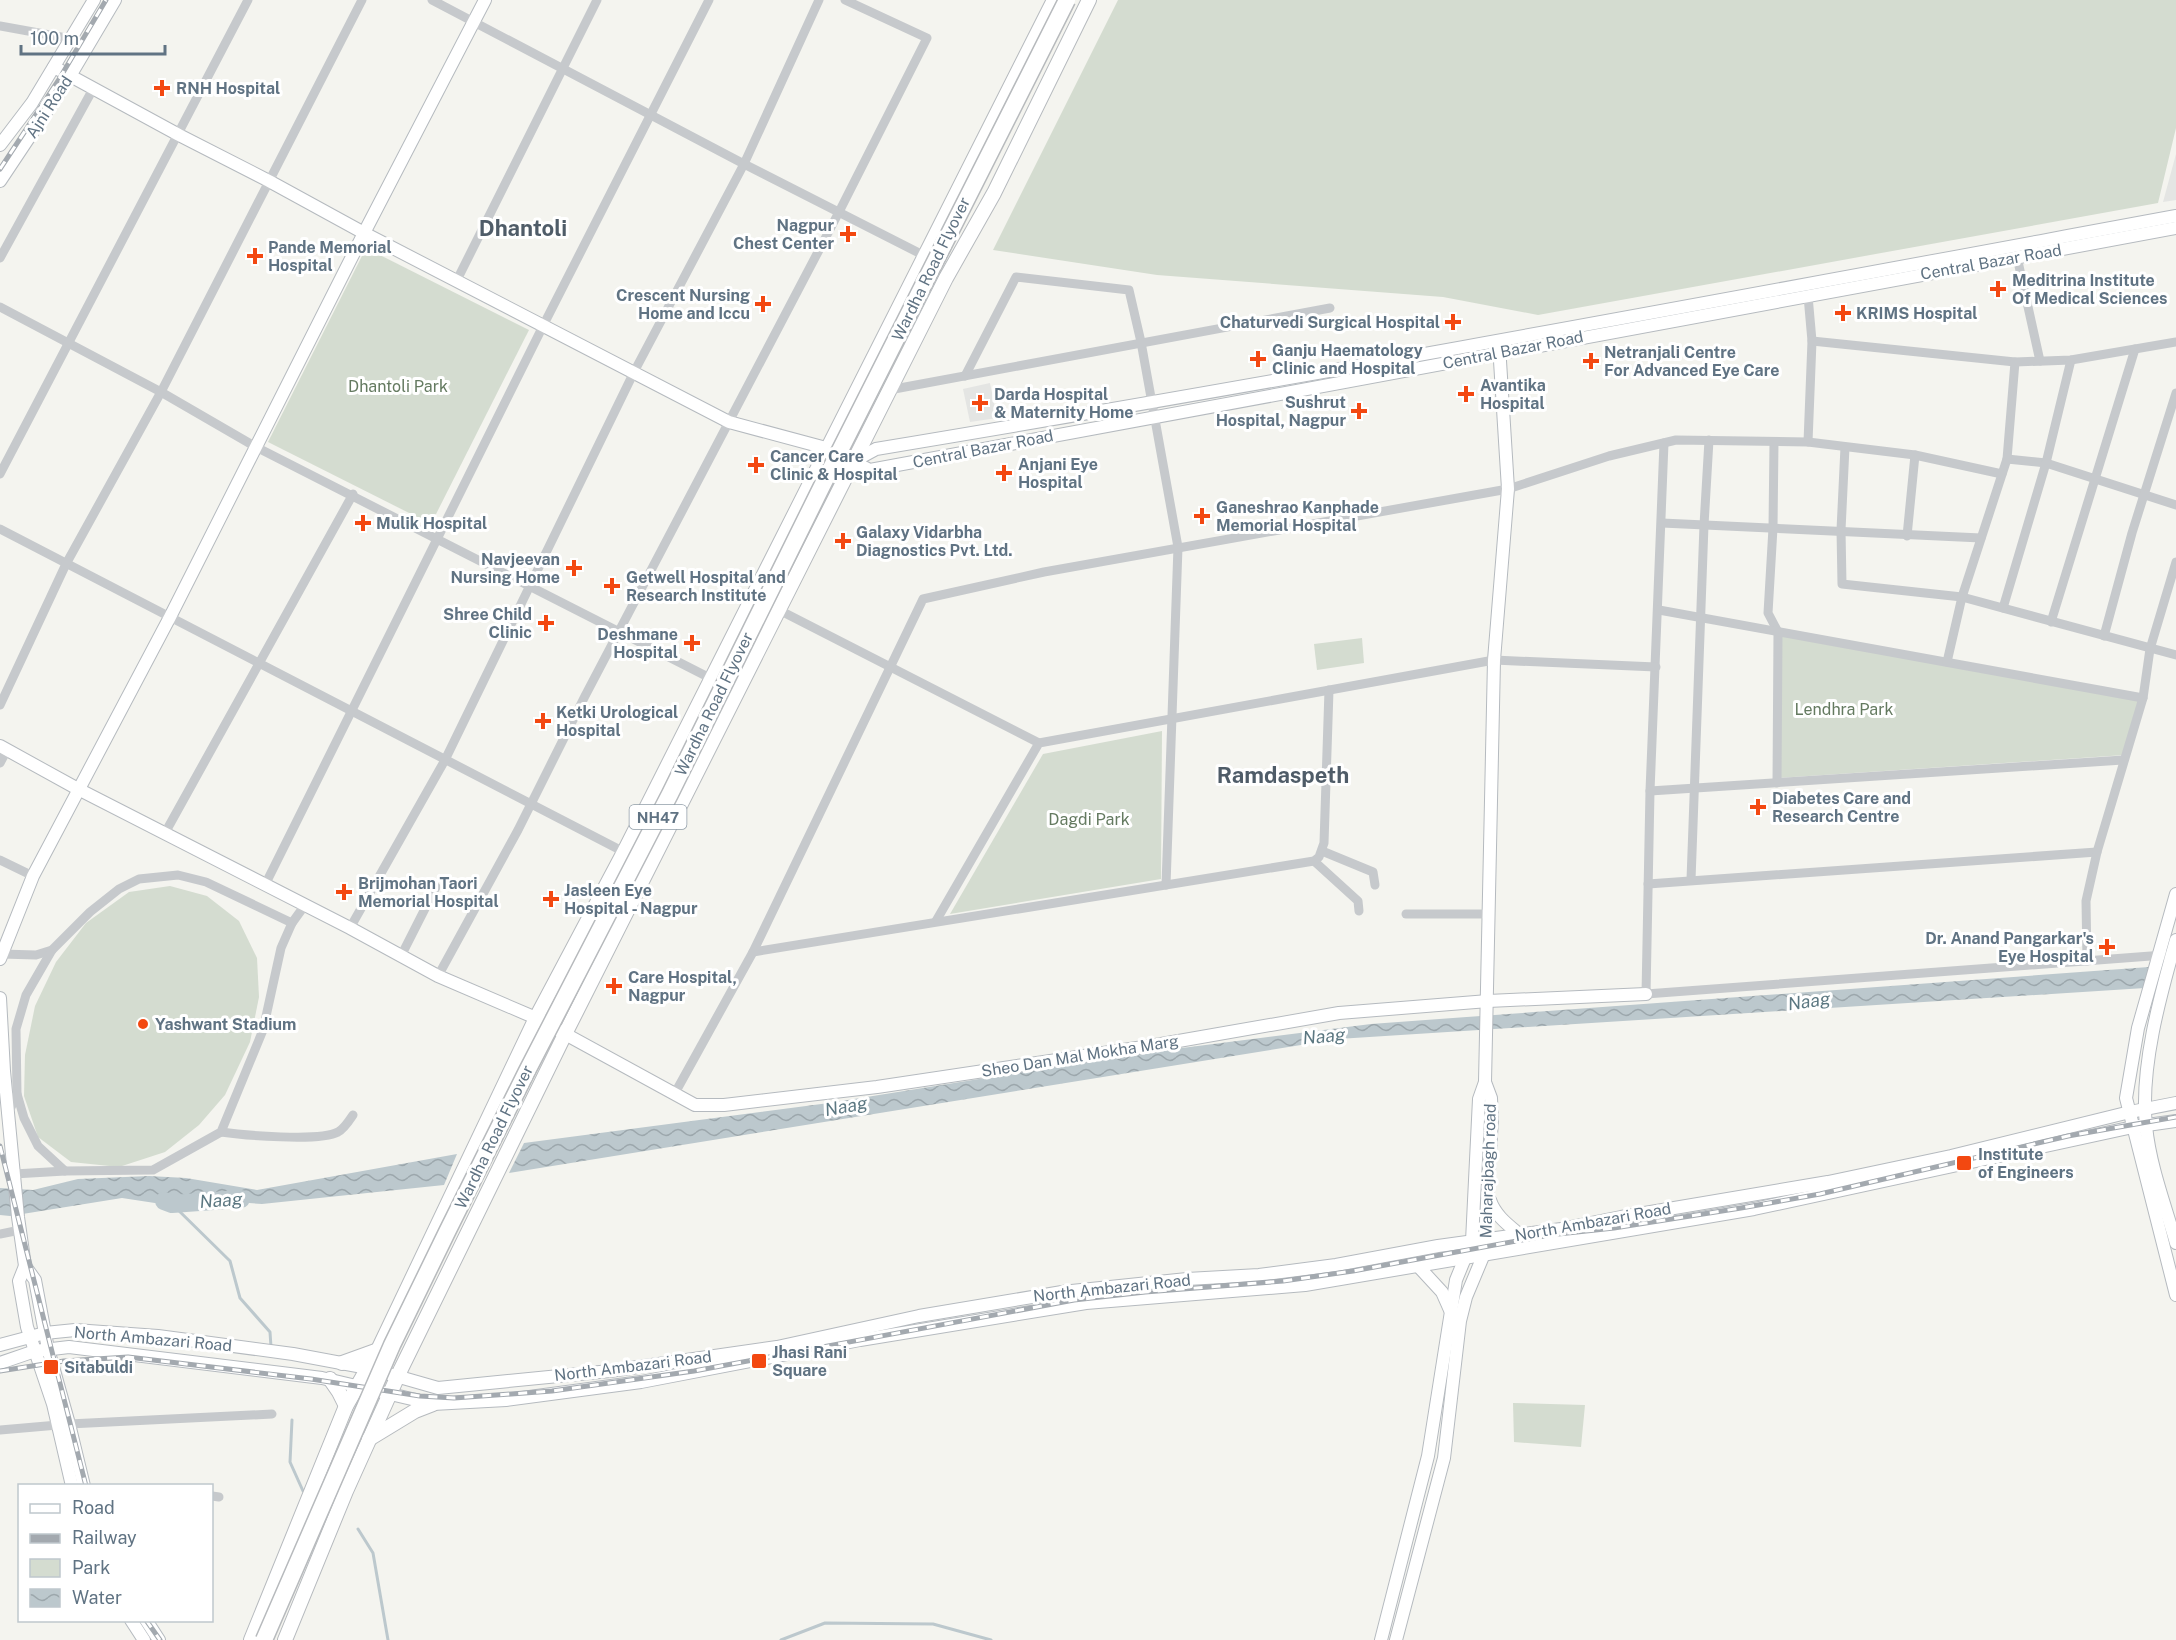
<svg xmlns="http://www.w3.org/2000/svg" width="2176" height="1640" viewBox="0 0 2176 1640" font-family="'Public Sans',sans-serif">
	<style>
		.built { fill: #e4e5e3 }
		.green { fill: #d4dcd0 }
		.water { fill: url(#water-waves) }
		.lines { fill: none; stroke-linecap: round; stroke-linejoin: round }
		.stream { stroke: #bcc8cd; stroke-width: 3 }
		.river { stroke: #bcc8cd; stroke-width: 18 }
		.secondary-casing { stroke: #b5babf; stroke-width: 14 }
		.primary-casing { stroke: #b6babe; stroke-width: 16 }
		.street { stroke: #c6c9cc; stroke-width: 9 }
		.secondary { stroke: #fff; stroke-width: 12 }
		.primary { stroke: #fff; stroke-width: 14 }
		.rail-casing { stroke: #a3a9af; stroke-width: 5 }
		.rail { stroke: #fff; stroke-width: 3; stroke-dasharray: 9; stroke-linecap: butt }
		.highway-bridge-casing { stroke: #b7babd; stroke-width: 19; stroke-linecap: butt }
		.highway-bridge { stroke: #fff; stroke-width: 16 }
		.poi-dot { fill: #f34811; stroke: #fff; stroke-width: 2 }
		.labels { text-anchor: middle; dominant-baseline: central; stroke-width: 6; stroke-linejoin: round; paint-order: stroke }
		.shield { fill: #fff; stroke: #909da8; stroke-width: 1.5 }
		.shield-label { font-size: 15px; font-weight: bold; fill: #607383 }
		.poi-label { font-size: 16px; font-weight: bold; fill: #607383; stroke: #fff; text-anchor: start }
		.street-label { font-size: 16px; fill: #607383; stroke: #fff }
		.park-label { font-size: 16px; fill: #647a60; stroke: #fff }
		.water-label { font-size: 18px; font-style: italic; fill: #5b7781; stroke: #fff }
		.district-label { font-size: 22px; font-weight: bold; fill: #4f5c68; stroke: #fff }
	</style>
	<defs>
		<pattern id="water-waves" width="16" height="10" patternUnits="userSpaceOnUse" patternTransform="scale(1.5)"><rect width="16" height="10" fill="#bcc8cd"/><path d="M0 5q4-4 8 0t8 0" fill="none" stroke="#9ca7ac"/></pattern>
	</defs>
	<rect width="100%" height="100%" fill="#f4f4ef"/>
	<g class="built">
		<path d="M2176,154V200L2163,202Z"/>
		<path d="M990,383L997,418L970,422L963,389Z"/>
	</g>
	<g class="green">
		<path d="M1118,0H2176V128L2158,203L1538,315L1443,297L1157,275L993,250Z"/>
		<path d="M366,248L529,330L431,524L268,442Z"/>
		<path d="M1778,632L2143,698L2125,755L1777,778Z"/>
		<path d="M1362,638L1364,663L1317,670L1314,644Z"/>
		<path d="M1162,731L1161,879L950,914L1043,754Z"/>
		<path d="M170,886L207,896L239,921L257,958L259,997L250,1042L225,1095L199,1125L165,1152L119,1167L71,1162L38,1137L24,1096L25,1055L35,1006L56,962L86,923L129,892Z"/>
		<path d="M1513,1403L1585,1405L1581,1447L1514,1442Z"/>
	</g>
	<g class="water">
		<path d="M2149,967L2145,988L1338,1039L509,1173L524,1143L829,1103L1135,1054L1371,1024Z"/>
		<path d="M457,1154L444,1185L262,1204L208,1200L168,1205L122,1198L10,1216L0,1215V1188L33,1190L78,1179L149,1176L186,1178L257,1190Z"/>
	</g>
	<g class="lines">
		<g class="stream">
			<path d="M172,1204L230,1261L240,1298L270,1332L271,1347"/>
			<path d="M292,1420L290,1462L303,1491"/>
			<path d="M358,1529L373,1553L388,1640"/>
			<path d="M781,1640L825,1623L933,1624L991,1640"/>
		</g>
		<path class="river" d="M164,1201L172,1204L241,1199"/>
		<defs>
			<g id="secondary">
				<path d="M54,67L179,135L269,181L364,233L729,422L826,448L870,470L2176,228"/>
				<path d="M0,145L32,103L94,0"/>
				<path d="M0,181L70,76L115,0"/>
				<path d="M854,461L876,449C1310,377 1743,296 2176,216"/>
				<path d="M0,746L78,789L350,928L438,976L536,1018L695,1105H724L877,1087L1150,1046L1339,1013L1488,1001L1646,994"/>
				<path d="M2176,894L2138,1028L2126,1098L2176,1295"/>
				<path d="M2176,940C2160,996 2140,1068 2146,1126C2150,1166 2165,1205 2176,1243"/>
				<path d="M0,959L33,876L170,617L364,233L485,0"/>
				<path d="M0,998L4,1071L18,1217L25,1266L35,1280L48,1349L69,1424L84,1486"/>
				<path d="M1490,1200C1495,1215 1507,1224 1519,1234"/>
				<path d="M25,1266L19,1281L27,1327L53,1404L72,1486"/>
				<path d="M1418,1266L1442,1292L1450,1310"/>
				<path d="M0,1345L45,1333L75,1330L158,1336L293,1354L368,1368L438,1388L610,1371L777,1347L919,1316L1062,1292L1187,1279L1259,1275L1336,1265L1438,1246L1561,1229L1621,1217L1828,1182L1951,1156L2130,1112L2176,1103"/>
				<path d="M0,1363L35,1351L69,1347L322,1378L433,1404L506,1400L641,1382L860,1340L1086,1303L1305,1285L1754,1209L2133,1127L2176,1121"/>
				<path d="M131,1620L144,1640"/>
				<path d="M146,1620L159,1640"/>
				<path d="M1381,1640L1428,1456L1456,1280L1472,1241L1479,1099L1485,1082L1494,660L1508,489L1499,345"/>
				<path d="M1396,1640L1444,1458L1460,1321L1466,1297L1484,1254L1492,1119L1491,1098L1485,1082"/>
			</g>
			<g id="primary">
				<path d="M342,1363L378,1350"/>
				<path d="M330,1379L339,1392L346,1406"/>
				<path d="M369,1439L415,1411L433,1404"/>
				<path d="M251,1640L346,1406L378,1350L536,1018L624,852L1054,0"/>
				<path d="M285,1640L346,1491L401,1369L568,1028L946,278L994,193L1089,0"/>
			</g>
		</defs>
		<use href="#secondary" class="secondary-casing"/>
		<use href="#primary" class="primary-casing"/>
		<g class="street">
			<path d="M432,0L744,164L925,256"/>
			<path d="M0,26L72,39L86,48"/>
			<path d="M2017,257L2040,361"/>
			<path d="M0,258L93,89"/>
			<path d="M457,280L597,0"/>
			<path d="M1808,296L1812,341L1808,442"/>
			<path d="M0,307L161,392L256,447L710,678"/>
			<path d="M1812,341L2015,362L2071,360L2176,342"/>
			<path d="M965,376L1016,277L1129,290L1141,342L1178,547L1166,885"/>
			<path d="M889,390L1330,308"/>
			<path d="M1774,442L1773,528L1768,613L1778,632L1777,783"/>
			<path d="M1664,443L1650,791L1646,994L2164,955"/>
			<path d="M1845,447L1841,530L1842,584L1962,597L2176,655"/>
			<path d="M2007,459L2046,463L2176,505"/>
			<path d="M0,474L248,0"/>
			<path d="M1662,523L1981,538"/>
			<path d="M0,529L624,852"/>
			<path d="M1907,536L1915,455"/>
			<path d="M2003,608L2046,463L2071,360"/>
			<path d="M779,610L1039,743"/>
			<path d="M1659,610L2143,698"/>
			<path d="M2051,622L2135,349"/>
			<path d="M2104,636L2132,533L2176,393"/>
			<path d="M1947,662L1962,597L2007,459L2015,362"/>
			<path d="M0,705L66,564L161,392L362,0"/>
			<path d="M0,763L7,750"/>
			<path d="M1650,791L2123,760"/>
			<path d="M165,833L353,494"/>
			<path d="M1322,851L1373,872L1375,885"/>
			<path d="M0,860L33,876"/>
			<path d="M1314,861L1358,901L1359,911"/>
			<path d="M1691,880L1704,525L1709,440"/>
			<path d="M1648,884L2097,852"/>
			<path d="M265,885L544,324L709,0"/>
			<path d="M1406,914H1489"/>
			<path d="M936,921L1039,743L1494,660L1656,667"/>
			<path d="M350,928L445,760L634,372L744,164L819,0"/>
			<path d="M753,952L1314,861L1319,857L1324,843L1329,690"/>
			<path d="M1,954L36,955L52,950L90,912L119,889L139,879L178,875L206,882L292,923"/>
			<path d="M401,956L436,887"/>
			<path d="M2087,961L2086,901L2097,852L2143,698L2150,649L2176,562"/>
			<path d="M438,976L518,830L585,696L839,212L927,38L845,0"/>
			<path d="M675,1093L753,952L923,599L1044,572L1508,489L1609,456L1676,440L1808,442L1915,455L2002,474"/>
			<path d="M17,1094L16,1029L26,995L52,950"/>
			<path d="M8,1114L17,1094L24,1118L38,1146L65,1171"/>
			<path d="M221,1132C242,1135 320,1142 338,1132C344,1129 349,1121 353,1115"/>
			<path d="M14,1174L65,1171L153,1170L221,1132L263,1030L281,948L292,923L305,905"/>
			<path d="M0,1234L20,1230"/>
			<path d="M69,1424L272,1414"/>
			<path d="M0,1430L58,1425"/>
			<path d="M212,1496L219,1497"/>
		</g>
		<use href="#secondary" class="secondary"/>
		<use href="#primary" class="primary"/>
		<defs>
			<g id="rail">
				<path d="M0,169L58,81L106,0"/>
				<path d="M0,1146L86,1486"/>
				<path d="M0,1371L64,1361L128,1357L311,1379L420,1396L454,1398L552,1391L694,1371L1074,1300L1145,1292L1283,1281L1353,1271L1549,1235L1614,1228L1741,1208L1820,1194L2068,1136L2176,1117"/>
				<path d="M146,1620L160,1640"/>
			</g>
		</defs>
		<use href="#rail" class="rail-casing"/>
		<use href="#rail" class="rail"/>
		<defs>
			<path id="highway-bridge" d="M264,1640L392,1345L447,1232L527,1071L670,794L822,486L1067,0"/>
		</defs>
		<use href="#highway-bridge" class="highway-bridge-casing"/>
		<use href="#highway-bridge" class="highway-bridge"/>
	</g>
	<g class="poi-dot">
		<path d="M159 79h6v6h6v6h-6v6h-6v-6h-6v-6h6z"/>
		<path d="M845 225h6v6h6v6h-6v6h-6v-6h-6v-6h6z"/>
		<path d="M252 247h6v6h6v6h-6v6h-6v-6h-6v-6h6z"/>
		<path d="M1995 280h6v6h6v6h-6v6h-6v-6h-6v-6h6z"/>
		<path d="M760 295h6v6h6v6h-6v6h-6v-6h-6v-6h6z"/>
		<path d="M1840 304h6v6h6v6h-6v6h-6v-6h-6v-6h6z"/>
		<path d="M1450 313h6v6h6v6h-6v6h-6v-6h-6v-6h6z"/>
		<path d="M1255 350h6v6h6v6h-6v6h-6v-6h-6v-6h6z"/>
		<path d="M1588 352h6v6h6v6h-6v6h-6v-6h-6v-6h6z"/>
		<path d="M1463 385h6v6h6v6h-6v6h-6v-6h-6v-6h6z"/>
		<path d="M977 394h6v6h6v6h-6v6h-6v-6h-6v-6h6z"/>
		<path d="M1356 402h6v6h6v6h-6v6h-6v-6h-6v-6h6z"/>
		<path d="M753 456h6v6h6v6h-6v6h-6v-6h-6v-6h6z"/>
		<path d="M1001 464h6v6h6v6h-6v6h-6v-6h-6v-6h6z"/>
		<path d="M1199 507h6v6h6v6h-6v6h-6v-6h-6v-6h6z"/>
		<path d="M360 514h6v6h6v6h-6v6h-6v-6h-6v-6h6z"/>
		<path d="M840 532h6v6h6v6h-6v6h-6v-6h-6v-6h6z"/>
		<path d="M571 559h6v6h6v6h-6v6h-6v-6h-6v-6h6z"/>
		<path d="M609 577h6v6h6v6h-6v6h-6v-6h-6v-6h6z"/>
		<path d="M543 614h6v6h6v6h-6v6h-6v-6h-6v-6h6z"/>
		<path d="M689 634h6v6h6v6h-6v6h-6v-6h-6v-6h6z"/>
		<path d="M540 712h6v6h6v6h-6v6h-6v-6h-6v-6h6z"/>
		<path d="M1755 798h6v6h6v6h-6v6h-6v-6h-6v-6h6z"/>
		<path d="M341 883h6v6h6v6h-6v6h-6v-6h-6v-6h6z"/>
		<path d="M548 890h6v6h6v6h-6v6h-6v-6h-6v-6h6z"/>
		<path d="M2104 938h6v6h6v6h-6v6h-6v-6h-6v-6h6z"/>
		<path d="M611 977h6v6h6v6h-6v6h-6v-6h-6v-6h6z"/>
		<circle cx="143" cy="1024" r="6"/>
		<rect x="1956" y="1155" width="16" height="16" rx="3"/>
		<rect x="751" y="1353" width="16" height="16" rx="3"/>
		<rect x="43" y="1359" width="16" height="16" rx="3"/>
	</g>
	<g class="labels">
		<rect class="shield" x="629.5" y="805" width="57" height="24" rx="4.5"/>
		<g class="shield-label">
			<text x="658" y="817">NH47</text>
		</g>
		<g class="poi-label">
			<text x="176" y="88">RNH Hospital</text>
			<text x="834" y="225" text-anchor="end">Nagpur<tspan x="834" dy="18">Chest Center</tspan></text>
			<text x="268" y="247">Pande Memorial<tspan x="268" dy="18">Hospital</tspan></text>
			<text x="2012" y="280">Meditrina Institute<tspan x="2012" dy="18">Of Medical Sciences</tspan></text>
			<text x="750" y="295" text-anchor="end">Crescent Nursing<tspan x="750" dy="18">Home and Iccu</tspan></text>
			<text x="1856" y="313">KRIMS Hospital</text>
			<text x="1440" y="322" text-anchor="end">Chaturvedi Surgical Hospital</text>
			<text x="1272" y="350">Ganju Haematology<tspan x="1272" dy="18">Clinic and Hospital</tspan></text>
			<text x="1604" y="352">Netranjali Centre<tspan x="1604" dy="18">For Advanced Eye Care</tspan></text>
			<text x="1480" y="385">Avantika<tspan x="1480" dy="18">Hospital</tspan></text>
			<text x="994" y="394">Darda Hospital<tspan x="994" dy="18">&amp; Maternity Home</tspan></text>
			<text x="1346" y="402" text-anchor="end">Sushrut<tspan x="1346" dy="18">Hospital, Nagpur</tspan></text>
			<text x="770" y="456">Cancer Care<tspan x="770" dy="18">Clinic &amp; Hospital</tspan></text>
			<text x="1018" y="464">Anjani Eye<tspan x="1018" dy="18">Hospital</tspan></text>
			<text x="1216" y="507">Ganeshrao Kanphade<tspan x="1216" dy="18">Memorial Hospital</tspan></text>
			<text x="376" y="523">Mulik Hospital</text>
			<text x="856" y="532">Galaxy Vidarbha<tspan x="856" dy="18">Diagnostics Pvt. Ltd.</tspan></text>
			<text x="560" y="559" text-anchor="end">Navjeevan<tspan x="560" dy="18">Nursing Home</tspan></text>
			<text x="626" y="577">Getwell Hospital and<tspan x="626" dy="18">Research Institute</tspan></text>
			<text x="532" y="614" text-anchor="end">Shree Child<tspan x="532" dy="18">Clinic</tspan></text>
			<text x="678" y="634" text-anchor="end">Deshmane<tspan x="678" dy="18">Hospital</tspan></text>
			<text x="556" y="712">Ketki Urological<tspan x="556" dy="18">Hospital</tspan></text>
			<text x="1772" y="798">Diabetes Care and<tspan x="1772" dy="18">Research Centre</tspan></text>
			<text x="358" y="883">Brijmohan Taori<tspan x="358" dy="18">Memorial Hospital</tspan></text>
			<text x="564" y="890">Jasleen Eye<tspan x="564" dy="18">Hospital - Nagpur</tspan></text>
			<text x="2094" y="938" text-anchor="end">Dr. Anand Pangarkar's<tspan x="2094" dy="18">Eye Hospital</tspan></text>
			<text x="628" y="977">Care Hospital,<tspan x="628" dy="18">Nagpur</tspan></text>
			<text x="155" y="1024">Yashwant Stadium</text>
			<text x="1978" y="1154">Institute<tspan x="1978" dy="18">of Engineers</tspan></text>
			<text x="772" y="1352">Jhasi Rani<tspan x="772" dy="18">Square</tspan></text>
			<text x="64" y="1367">Sitabuldi</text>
		</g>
		<g class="street-label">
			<text transform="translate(49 107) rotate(-57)">Ajni Road</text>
			<text transform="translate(1991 262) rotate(-10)">Central Bazar Road</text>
			<text transform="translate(931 269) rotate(-64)">Wardha Road Flyover</text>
			<text transform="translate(1513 350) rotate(-11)">Central Bazar Road</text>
			<text transform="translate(983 449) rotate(-11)">Central Bazar Road</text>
			<text transform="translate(714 704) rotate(-64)">Wardha Road Flyover</text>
			<text transform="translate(1080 1056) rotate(-9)">Sheo Dan Mal Mokha Marg</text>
			<text transform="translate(494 1137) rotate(-64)">Wardha Road Flyover</text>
			<text transform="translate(1488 1171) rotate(-88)">Maharajbagh road</text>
			<text transform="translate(1593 1222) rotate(-10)">North Ambazari Road</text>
			<text transform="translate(1112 1288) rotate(-6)">North Ambazari Road</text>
			<text transform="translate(153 1339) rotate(5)">North Ambazari Road</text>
			<text transform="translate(633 1366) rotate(-7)">North Ambazari Road</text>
		</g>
		<g class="park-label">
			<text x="398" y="386">Dhantoli Park</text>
			<text x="1844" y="709">Lendhra Park</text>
			<text x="1089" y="819">Dagdi Park</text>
		</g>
		<g class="water-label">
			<text transform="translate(1809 1001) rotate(-8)">Naag</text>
			<text transform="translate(1324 1036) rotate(-5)">Naag</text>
			<text transform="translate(846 1106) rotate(-10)">Naag</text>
			<text transform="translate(221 1200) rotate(-4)">Naag</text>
		</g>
		<g class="district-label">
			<text x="523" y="228">Dhantoli</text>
			<text x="1283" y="775">Ramdaspeth</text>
		</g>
	</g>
	<rect x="18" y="1484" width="195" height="138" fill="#ffffff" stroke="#bfc7cd" stroke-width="1.5"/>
	<rect x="30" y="1504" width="30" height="9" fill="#ffffff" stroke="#bfc7cd" stroke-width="1.5"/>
	<text x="72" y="1514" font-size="18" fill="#607383">Road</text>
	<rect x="30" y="1534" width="30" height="9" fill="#a3a9af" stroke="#bfc7cd" stroke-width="1.5"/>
	<text x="72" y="1544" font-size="18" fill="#607383">Railway</text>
	<rect x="30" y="1559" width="30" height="18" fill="#d4dcd0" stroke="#bfc7cd" stroke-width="1.5"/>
	<text x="72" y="1574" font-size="18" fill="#607383">Park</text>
	<rect x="30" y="1589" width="30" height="18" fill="url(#water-waves)" stroke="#bfc7cd" stroke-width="1.5"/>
	<text x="72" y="1604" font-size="18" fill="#607383">Water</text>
	<path d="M21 45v9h144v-9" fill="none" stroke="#607383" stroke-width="3"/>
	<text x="30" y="45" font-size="18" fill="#607383" stroke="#ffffff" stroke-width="4.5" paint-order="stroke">100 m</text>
</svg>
